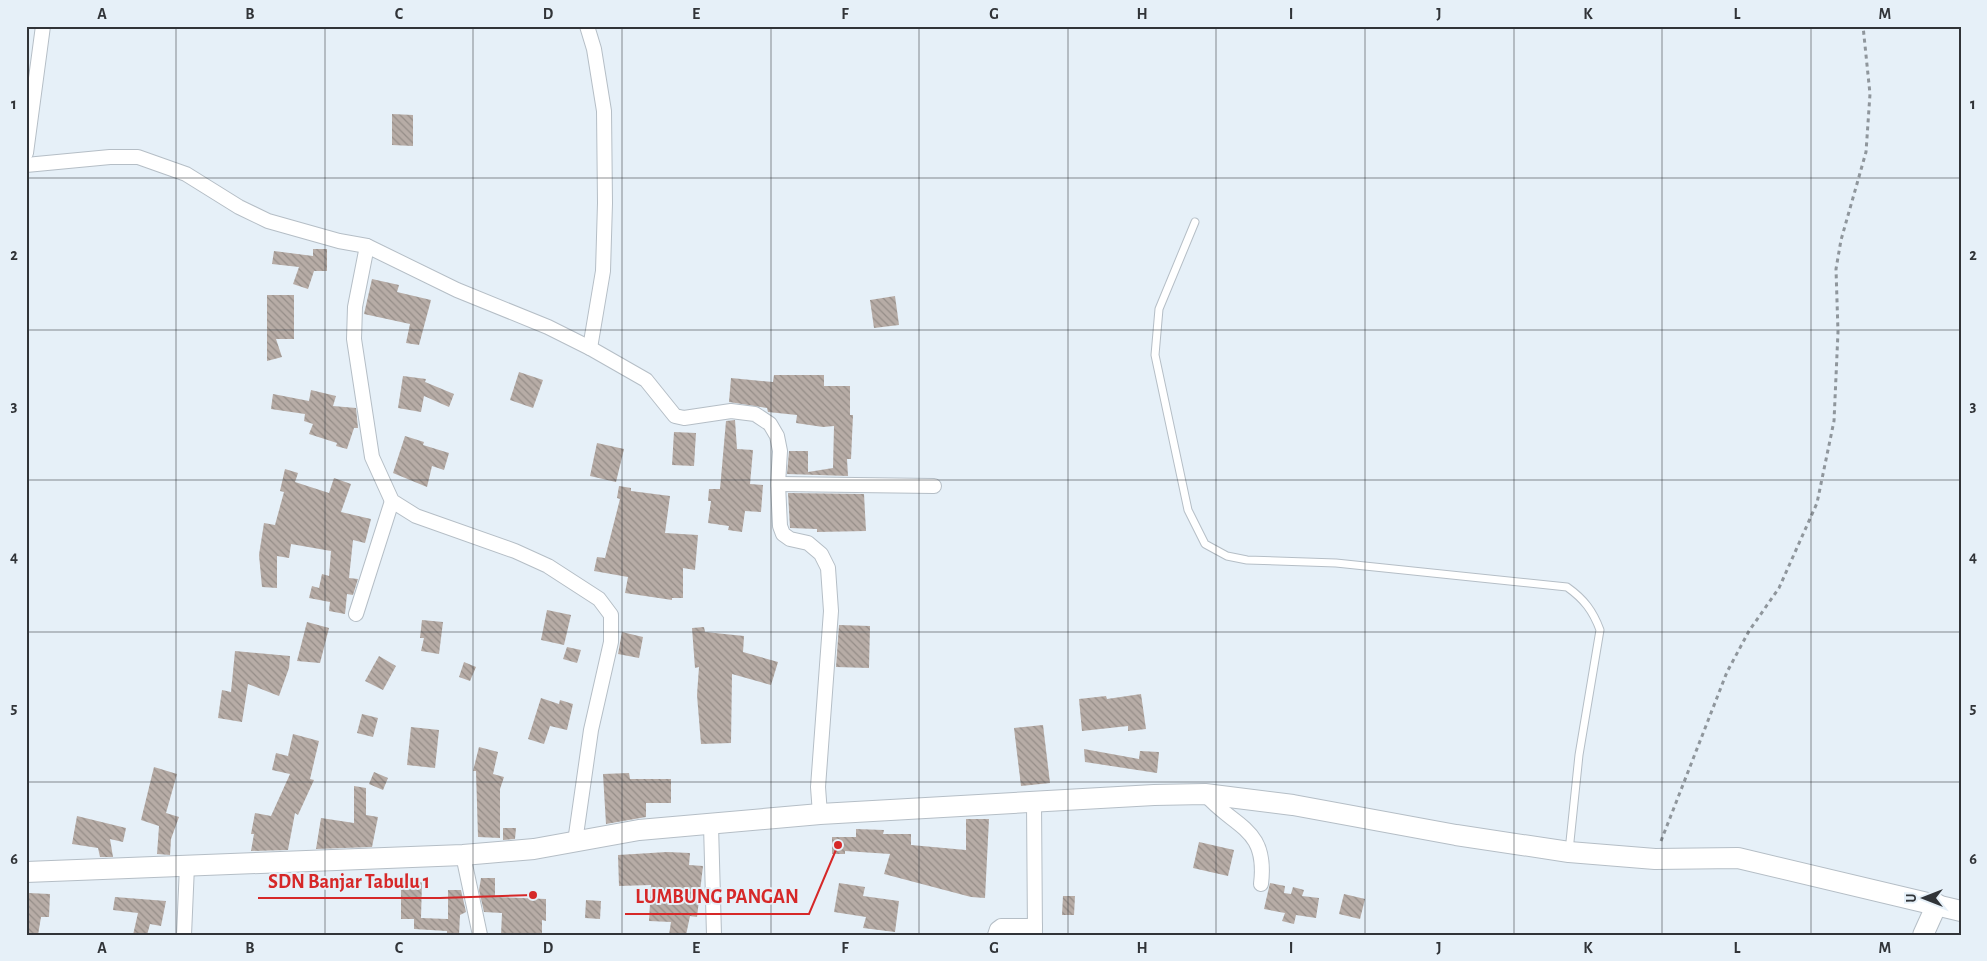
<svg xmlns="http://www.w3.org/2000/svg" width="1987" height="961" viewBox="0 0 1987 961" font-family="'Alegreya Sans',sans-serif">
	<style>
		.building { fill: url(#building-back-hatch) }
		.lines { fill: none; stroke-linecap: round; stroke-linejoin: round }
		.lane-casing { stroke: #b5bec6; stroke-width: 9 }
		.street-casing { stroke: #b5bec6; stroke-width: 16 }
		.secondary-casing { stroke: #b5bec6; stroke-width: 22 }
		.path { stroke: #8f969c; stroke-width: 3; stroke-dasharray: 4 4; stroke-linecap: butt }
		.lane { stroke: #fff; stroke-width: 7 }
		.street { stroke: #fff; stroke-width: 14 }
		.secondary { stroke: #fff; stroke-width: 20 }
		.grid { fill: none; stroke: #313438; stroke-width: 1; stroke-opacity: 0.55 }
		.leader { fill: none; stroke: #d62828; stroke-width: 2 }
		.callout-dot { fill: #d62828; stroke: #e6f0f8; stroke-width: 2 }
		.callout-label { font-size: 20px; text-anchor: middle; font-weight: bold; fill: #d62828; stroke: #e6f0f8; stroke-width: 4; stroke-linejoin: round; paint-order: stroke }
		.neatline { fill: none; stroke: #313438; stroke-width: 2 }
		.grid-label { font-size: 16px; text-anchor: middle; font-weight: bold; fill: #313438 }
	</style>
	<defs>
		<pattern id="building-back-hatch" width="6" height="6" patternUnits="userSpaceOnUse" patternTransform="scale(1.25)"><rect width="6" height="6" fill="#b7aca6"/><path d="M-1 5l2 2M0 0l6 6M5-1l2 2" fill="none" stroke="#958d88"/></pattern>
	</defs>
	<rect width="100%" height="100%" fill="#e6f0f8"/>
	<g class="building">
		<path d="M392,114L413,115V146L392,145Z"/>
		<path d="M313,249H327V271H314L308,289L293,284L299,267L272,264L274,251L313,256Z"/>
		<path d="M372,279L399,285L397,292L431,300L419,345L406,343L410,324L364,314Z"/>
		<path d="M267,295H294V339H276L282,357L267,361Z"/>
		<path d="M895,296L899,325L874,328L870,300Z"/>
		<path d="M519,372L543,380L533,408L510,400Z"/>
		<path d="M774,375H824V386H850V415H853L851,459H847L848,476L787,474L789,451H808V472L833,468L834,426L823,427L796,423L797,415L768,412L767,408L729,402L731,378L773,382Z"/>
		<path d="M403,376L426,379L425,382L454,394L449,407L424,396L421,412L398,408Z"/>
		<path d="M311,390L336,396L333,406L356,408L358,428H354L347,449L336,446L337,443L309,434L313,424L304,421L305,414L271,409L273,394L309,401Z"/>
		<path d="M735,420L737,449L753,450L750,484L763,485L761,512L745,511L742,532L728,530L729,526L708,523L711,501H708L709,489H720L726,421Z"/>
		<path d="M674,432L696,433L694,466L672,465Z"/>
		<path d="M405,436L424,442L423,445L449,453L444,470L432,466L427,487L393,473Z"/>
		<path d="M597,443L624,449L616,482L590,476Z"/>
		<path d="M285,469L298,473L295,482L329,493L334,478L351,484L341,512L371,519L365,543L353,540L349,578L358,579L353,595L347,594L345,614L329,611L330,602L309,598L312,586L319,588L322,574L329,576L331,551L291,544L289,558L277,556V588L262,587L259,555L264,523L275,525L284,492L280,491Z"/>
		<path d="M619,486L631,488V491L670,496L665,533L698,535L695,570L683,568V598H672V600L625,593L628,577L594,571L597,557L605,558L620,499L617,498Z"/>
		<path d="M788,493L864,494L866,531L817,532V529L790,528Z"/>
		<path d="M547,610L571,615L564,645L541,640Z"/>
		<path d="M422,620L443,622L439,654L421,651L424,638H420Z"/>
		<path d="M307,622L329,628L320,663L297,661Z"/>
		<path d="M839,625L870,626L869,668L836,667Z"/>
		<path d="M704,627L705,632L744,636L743,652L778,662L771,685L732,674L731,743L701,744L697,695L699,667L695,668L692,628Z"/>
		<path d="M622,632L643,637L639,658L618,654Z"/>
		<path d="M567,647L581,650L577,663L563,659Z"/>
		<path d="M235,651L290,656L289,668L279,696L248,684L242,722L218,718L222,690L231,692Z"/>
		<path d="M379,656L396,666L383,690L365,681Z"/>
		<path d="M464,662L476,667L470,681L459,677Z"/>
		<path d="M1141,694L1146,729L1128,731V726L1082,731L1079,699L1106,696L1107,699Z"/>
		<path d="M541,698L559,704L560,700L573,704L567,730L550,726L544,744L528,739Z"/>
		<path d="M362,714L378,718L373,737L357,733Z"/>
		<path d="M1043,725L1050,783L1021,786L1014,728Z"/>
		<path d="M411,727L439,730L435,768L407,765Z"/>
		<path d="M293,734L319,741L310,779L314,780L298,815L295,813L288,850L251,851L254,834H251L255,813L271,816L290,774L272,770L276,753L288,756Z"/>
		<path d="M479,747L498,752L493,774L504,777L500,789V838L478,837L476,771H473Z"/>
		<path d="M1084,749L1139,759L1140,751L1159,752L1157,773L1085,762Z"/>
		<path d="M154,767L177,774L166,813L179,817L171,839L170,855L157,854L159,826L141,820Z"/>
		<path d="M374,772L388,778L383,790L369,784Z"/>
		<path d="M629,773L630,779H671V803H646V817L606,824L603,774Z"/>
		<path d="M354,786L366,788V815L378,817L372,847L316,849L321,818L354,823Z"/>
		<path d="M77,816L126,828L123,842L110,839L113,857H100L98,848L72,844Z"/>
		<path d="M966,819H989L985,898L971,897L884,874L890,854L845,851V854H832V837H856V829L884,830L883,834H911V845L966,850Z"/>
		<path d="M503,828H516L515,839L503,840Z"/>
		<path d="M1199,842L1234,850L1228,876L1193,868Z"/>
		<path d="M667,852L690,853L689,865L703,866L697,917L690,916L686,935H669L671,922L649,921L651,885L619,886L618,855Z"/>
		<path d="M481,878H495V897L546,899V921L542,920V935H501L502,913L484,912L479,890Z"/>
		<path d="M401,882H422L421,918L448,919V890H461L466,912L460,915L459,935H447V931L414,929V919H401Z"/>
		<path d="M839,883L865,887L863,896L899,901L895,932L863,928L866,917L834,912Z"/>
		<path d="M1270,883L1285,886L1284,893L1291,894L1293,887L1304,890L1302,896L1319,898L1316,918L1296,915L1294,924L1282,921L1285,913L1264,909Z"/>
		<path d="M28,893L50,894L49,917H41L38,935H27Z"/>
		<path d="M1344,894L1365,899L1360,919L1339,914Z"/>
		<path d="M1063,896H1075L1074,915H1062Z"/>
		<path d="M115,897L166,901L161,926L150,924L147,935H133L138,913L113,910Z"/>
		<path d="M586,900L601,901L600,919L585,918Z"/>
	</g>
	<g class="lines">
		<defs>
			<path id="lane" d="M1195,222L1159,309L1155,355L1188,510L1205,544L1227,556L1247,560L1336,563L1567,587C1584,599 1593,611 1600,630L1579,755L1569,851"/>
			<g id="street">
				<path d="M587,26L594,49L604,111L605,203L603,271L590,348"/>
				<path d="M26,153L43,26"/>
				<path d="M26,165L110,157H138L186,174L239,207L268,221L339,241L367,246L457,290L548,327L590,348L646,380L675,416L684,418L731,411L755,414L770,424L777,436L780,451L778,484L780,526L783,534L790,539L808,543L821,554L828,568L831,611L818,787L820,814"/>
				<path d="M367,246L355,307L354,339L372,457L392,501L416,516L515,551L548,566L599,599L611,615V642L591,730L575,842"/>
				<path d="M778,484L934,486"/>
				<path d="M356,614L392,501"/>
				<path d="M1205,794C1234,828 1268,827 1261,884"/>
				<path d="M1034,802L1035,935"/>
				<path d="M711,825L714,935"/>
				<path d="M463,855L480,935"/>
				<path d="M184,935L187,866"/>
				<path d="M995,935L997,929L1001,926H1035"/>
			</g>
			<g id="secondary">
				<path d="M26,872L463,855L534,849L639,830L820,814L1154,795L1205,794L1293,805L1456,835L1569,852L1655,859L1738,858L1961,911"/>
				<path d="M1923,935L1937,904"/>
			</g>
		</defs>
		<use href="#lane" class="lane-casing"/>
		<use href="#street" class="street-casing"/>
		<use href="#secondary" class="secondary-casing"/>
		<path class="path" d="M1661,841L1727,672L1749,631L1779,588L1817,503L1834,421L1838,332L1836,269L1841,240L1866,152L1870,94L1863,26"/>
		<use href="#lane" class="lane"/>
		<use href="#street" class="street"/>
		<use href="#secondary" class="secondary"/>
	</g>
	<path class="grid" d="M176,26V935M325,26V935M473,26V935M622,26V935M771,26V935M919,26V935M1068,26V935M1216,26V935M1365,26V935M1514,26V935M1662,26V935M1811,26V935M26,178H1961M26,330H1961M26,480H1961M26,632H1961M26,782H1961"/>
	<path class="leader" d="M533 895L440 898H258M838 845L809 914H625"/>
	<g class="callout-dot">
		<circle cx="533" cy="895" r="5"/>
		<circle cx="838" cy="845" r="5"/>
	</g>
	<g class="callout-label">
		<text x="349" y="888">SDN Banjar Tabulu 1</text>
		<text x="717" y="903">LUMBUNG PANGAN</text>
	</g>
	<rect width="1987" height="961" fill="none" stroke="#e6f0f8" stroke-width="55"/>
	<g transform="translate(1924 898) rotate(270)" stroke="#e6f0f8" stroke-width="4" paint-order="stroke">
	<path d="M0-4L9 19L0 12L-9 19Z" fill="#313438"/>
	<text y="-8" font-size="14" font-weight="bold" text-anchor="middle" fill="#313438">U</text>
	</g>
	<rect x="28" y="28" width="1932" height="906" class="neatline"/>
	<g class="grid-label">
		<text x="102" y="19">A</text>
		<text x="250" y="19">B</text>
		<text x="399" y="19">C</text>
		<text x="548" y="19">D</text>
		<text x="696" y="19">E</text>
		<text x="845" y="19">F</text>
		<text x="994" y="19">G</text>
		<text x="1142" y="19">H</text>
		<text x="1291" y="19">I</text>
		<text x="1439" y="19">J</text>
		<text x="1588" y="19">K</text>
		<text x="1737" y="19">L</text>
		<text x="1885" y="19">M</text>
		<text x="14" y="109">1</text>
		<text x="1973" y="109">1</text>
		<text x="14" y="260">2</text>
		<text x="1973" y="260">2</text>
		<text x="14" y="411">3</text>
		<text x="1973" y="411">3</text>
		<text x="14" y="562">4</text>
		<text x="1973" y="562">4</text>
		<text x="14" y="713">5</text>
		<text x="1973" y="713">5</text>
		<text x="14" y="864">6</text>
		<text x="1973" y="864">6</text>
		<text x="102" y="953">A</text>
		<text x="250" y="953">B</text>
		<text x="399" y="953">C</text>
		<text x="548" y="953">D</text>
		<text x="696" y="953">E</text>
		<text x="845" y="953">F</text>
		<text x="994" y="953">G</text>
		<text x="1142" y="953">H</text>
		<text x="1291" y="953">I</text>
		<text x="1439" y="953">J</text>
		<text x="1588" y="953">K</text>
		<text x="1737" y="953">L</text>
		<text x="1885" y="953">M</text>
	</g>
</svg>
